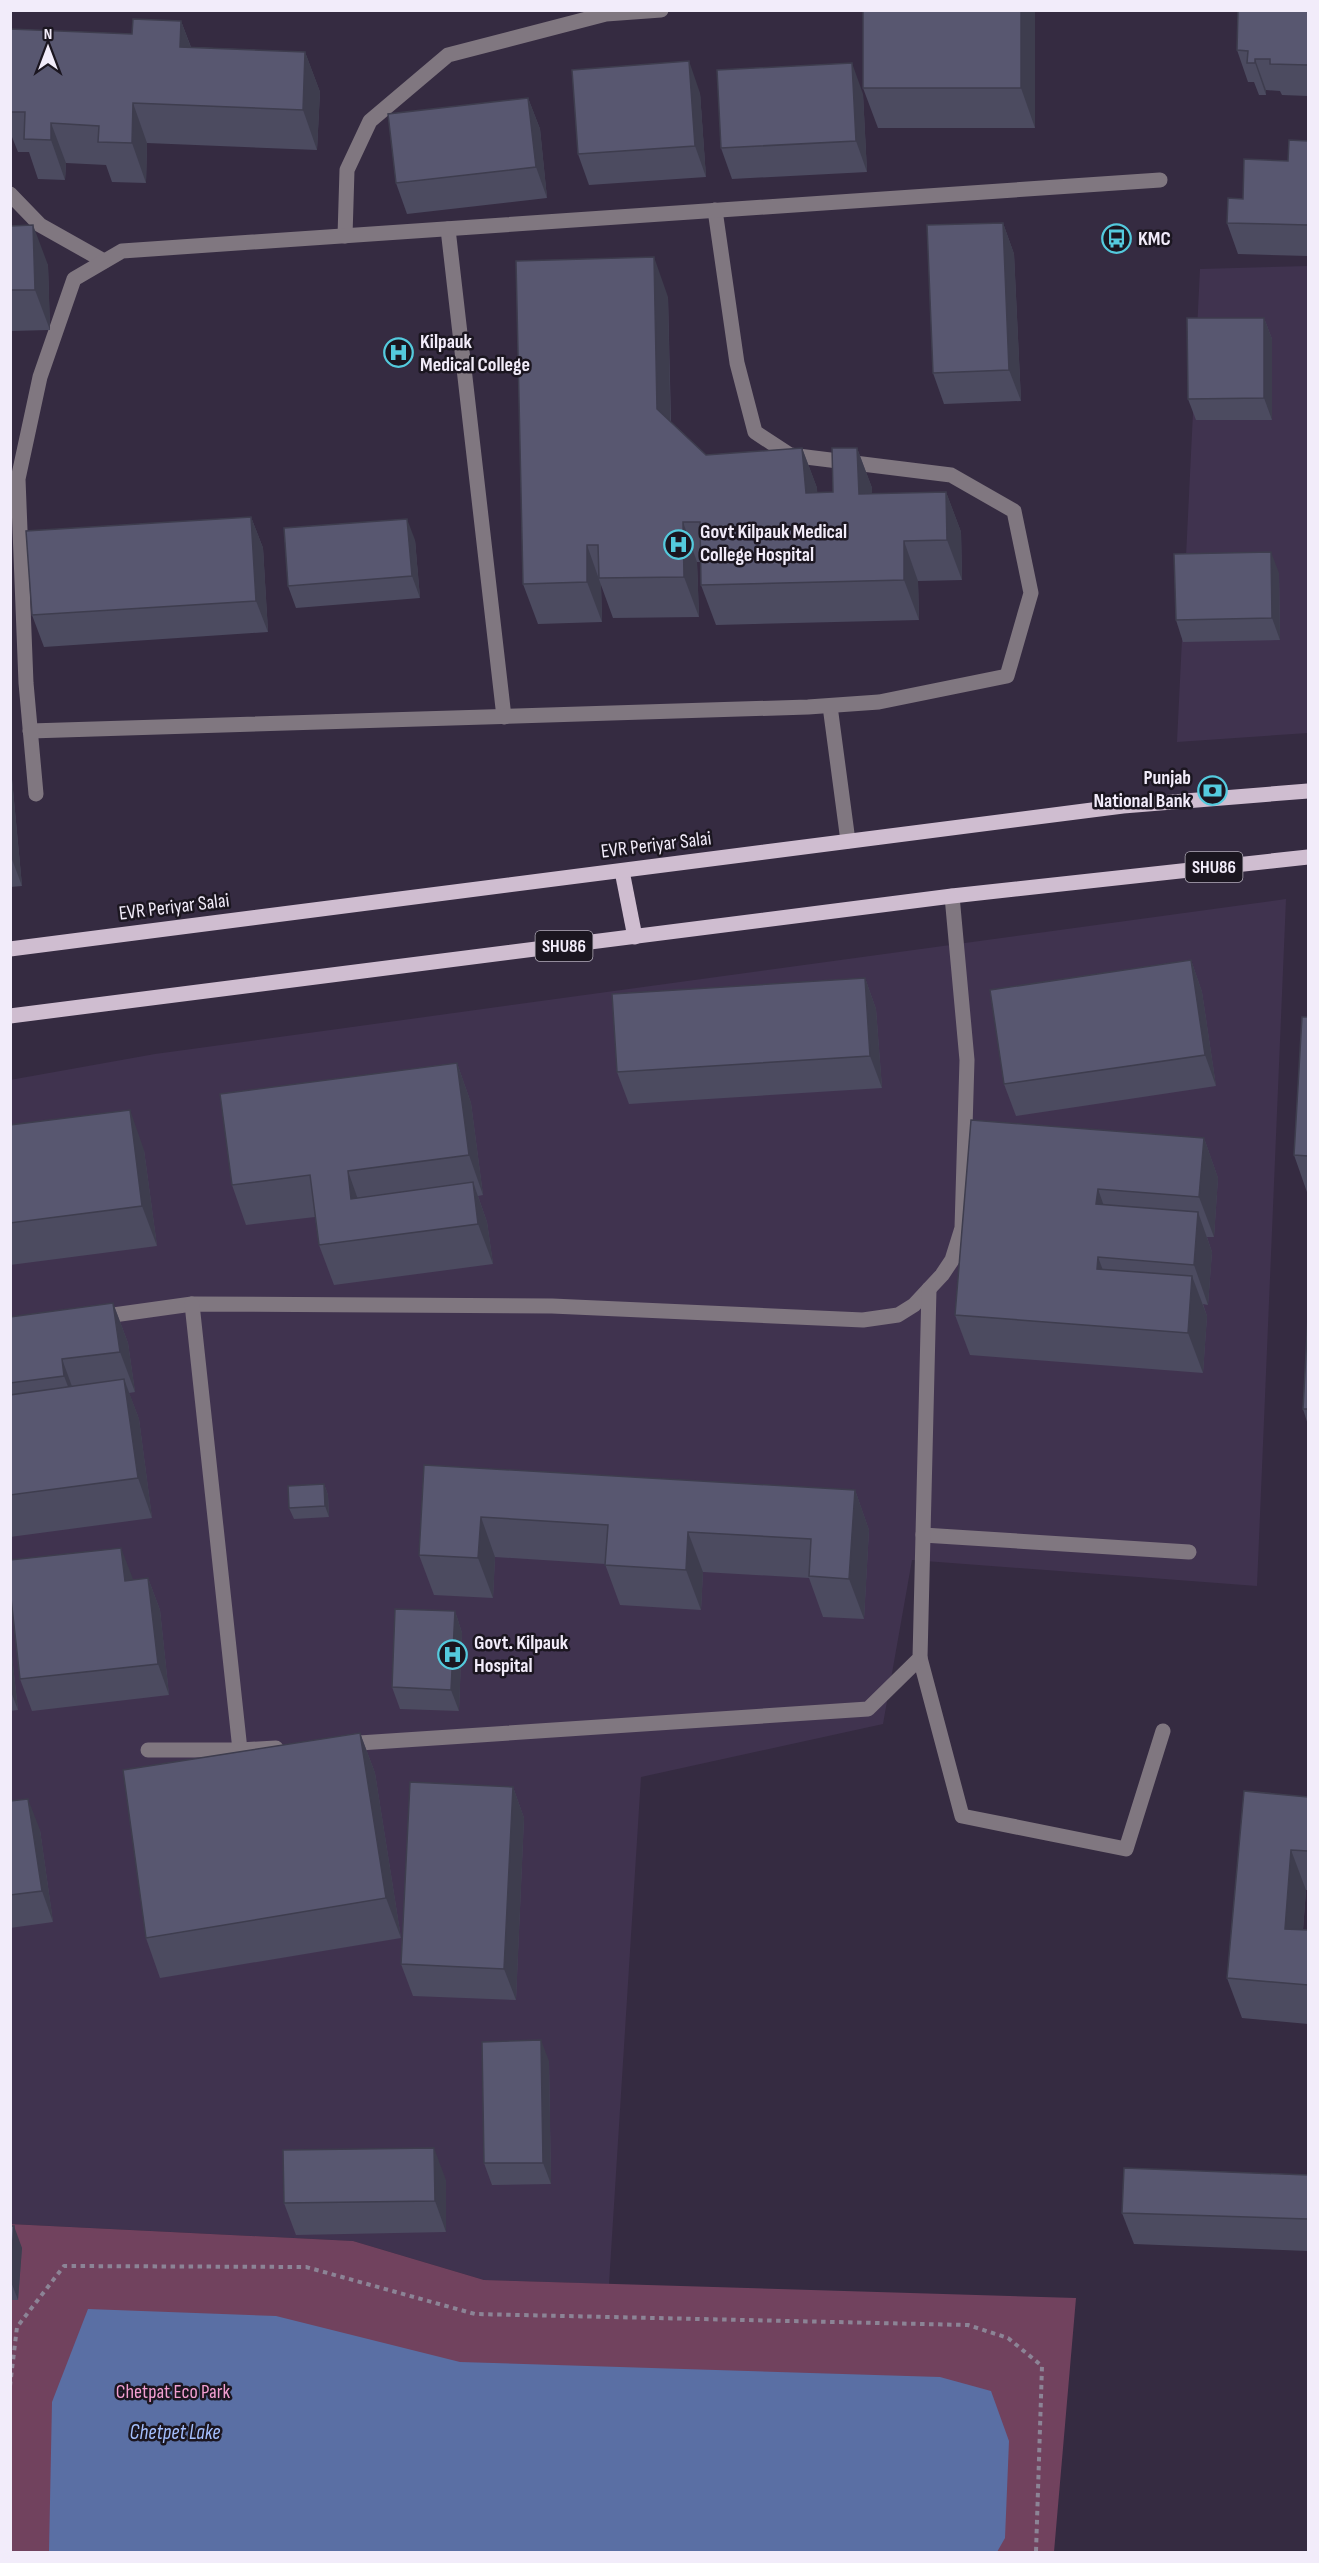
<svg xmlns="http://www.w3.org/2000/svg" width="1319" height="2563" viewBox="0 0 1319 2563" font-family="'Sofia Sans Condensed',sans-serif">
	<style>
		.built { fill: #40334f }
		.green { fill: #71425e }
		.water { fill: #5a6fa4 }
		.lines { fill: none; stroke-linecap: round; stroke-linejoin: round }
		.path { stroke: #8c8496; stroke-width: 4; stroke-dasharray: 4.5 4.5; stroke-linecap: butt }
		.minor { stroke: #807780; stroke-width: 15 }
		.major { stroke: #cfbdd0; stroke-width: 15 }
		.wall { fill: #4c4b60 }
		.shaded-wall { fill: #3e3d4e }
		.building { fill: #585770; stroke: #3e3d4e; stroke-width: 1.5 }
		.labels { text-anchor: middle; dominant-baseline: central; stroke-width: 5; stroke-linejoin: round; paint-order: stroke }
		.shield { fill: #1b1620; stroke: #b2acb9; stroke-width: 1.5 }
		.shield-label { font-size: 18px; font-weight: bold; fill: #f2ecfa }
		.poi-label { font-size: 20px; font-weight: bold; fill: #f2ecfa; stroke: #1b1620; text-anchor: start }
		.street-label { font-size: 20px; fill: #f2ecfa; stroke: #1b1620 }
		.park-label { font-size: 20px; fill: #f39fd1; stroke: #1b1620 }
		.water-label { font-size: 21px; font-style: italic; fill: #a5bffd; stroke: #1b1620 }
	</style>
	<rect width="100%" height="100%" fill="#352b41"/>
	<g class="built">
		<path d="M1308,266V733L1177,742L1200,269Z"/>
		<path d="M1286,899L1257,1586L912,1560L883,1724L641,1777L609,2284L484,2280L353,2241L11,2224L10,1080L155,1054Z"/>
	</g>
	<path class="green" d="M10,2224L353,2241L484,2280L1076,2298L1054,2552H11Z"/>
	<path class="water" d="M88,2309L276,2316L460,2362L940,2377L991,2391L1009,2441L1005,2538L997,2552H49L52,2402Z"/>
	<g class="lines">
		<path class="path" d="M10,2386L17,2327L64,2266L306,2267L475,2314L968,2325L1008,2338L1042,2366L1036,2552"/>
		<g class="minor">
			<path d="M10,194L40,225L104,261"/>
			<path d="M448,229L504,717"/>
			<path d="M345,236L347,170L370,121L448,55L606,14L661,10"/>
			<path d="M830,706L848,841"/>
			<path d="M30,731L808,707L879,702L1007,676L1031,593L1014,511L951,475L790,455L755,432L737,363L715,210"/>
			<path d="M36,794L26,683L18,479L40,377L74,279L122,251L1160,180"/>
			<path d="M99,1317L192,1304L552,1306L863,1320L898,1315L914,1305L942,1275L952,1260L962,1228L967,1060L952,896"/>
			<path d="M923,1535L1189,1552"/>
			<path d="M920,1658L962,1816L1126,1849L1163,1731"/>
			<path d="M344,1744L868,1709L920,1658L929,1289"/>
			<path d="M148,1750H240L192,1304"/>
			<path d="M240,1750L276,1748"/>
		</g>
		<g class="major">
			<path d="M622,871L635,937"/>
			<path d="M10,949L1123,806L1308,791"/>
			<path d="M10,1016L952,896L1308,857"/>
		</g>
	</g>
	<g class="wall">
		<path d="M1035,10V128H878L863,88Z"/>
		<path d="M1308,10V96L1282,95L1280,91L1266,90V95H1259L1254,82H1248L1237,50Z"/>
		<path d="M181,21L191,47L305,52L320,92L317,150L147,143L146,183L112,182L106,165L66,163L65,180L38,179L29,152H18L10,132V29L132,34Z"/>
		<path d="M700,93L706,177L589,185L578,154Z"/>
		<path d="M863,94L867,172L732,179L721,148Z"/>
		<path d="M528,98L540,129L547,198L407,214L396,183Z"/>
		<path d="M1308,141V256L1238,254L1227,223L1243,199L1288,161Z"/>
		<path d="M1003,223L1014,254L1021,401L944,404L933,373Z"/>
		<path d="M10,226L48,265L50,330L10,331Z"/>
		<path d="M668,297L671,422L706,455L802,448L817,488V493L833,492L857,448L872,488V494L946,492L961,532L962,580L918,581L919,620L716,625L701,585V562H697L699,617L613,618L601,585L602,622L538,624L523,584Z"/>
		<path d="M1264,318L1272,339V420H1196L1188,399Z"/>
		<path d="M251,517L263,548L268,632L44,647L32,615Z"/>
		<path d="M415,540L420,598L296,608L288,586Z"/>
		<path d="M1279,573L1280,640L1183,642L1176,620Z"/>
		<path d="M10,758L22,886L10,887Z"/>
		<path d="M1191,960L1202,992L1216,1086L1016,1116L1004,1084Z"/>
		<path d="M865,978L876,1009L882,1088L629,1104L617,1072Z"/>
		<path d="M1308,1017V1195L1294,1155Z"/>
		<path d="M457,1063L471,1103L483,1195L478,1196L487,1222L493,1264L334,1285L319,1245L315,1217L246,1225L232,1185Z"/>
		<path d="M971,1120L1204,1138L1218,1178L1214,1237H1207L1212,1252L1208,1305L1203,1304L1207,1316L1203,1373L970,1355L955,1315Z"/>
		<path d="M10,1125L144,1150L157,1246L10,1265Z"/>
		<path d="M113,1303L128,1343L135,1392L129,1393L139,1419L152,1518L10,1537V1317Z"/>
		<path d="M1308,1316V1425L1303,1409Z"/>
		<path d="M424,1465L855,1490L869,1530L864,1619L823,1617L809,1578L703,1572L701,1610L620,1605L605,1564L495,1557L493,1598L434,1595L419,1555Z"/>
		<path d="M324,1484L328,1495L329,1517L294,1519L289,1508Z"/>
		<path d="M148,1578L160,1610L169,1695L32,1711L20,1679L133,1580Z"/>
		<path d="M455,1611L462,1633L459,1711L400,1709L392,1687Z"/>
		<path d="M10,1638L18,1710L10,1711Z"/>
		<path d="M360,1733L375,1773L401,1938L160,1978L146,1938Z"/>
		<path d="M513,1787L524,1818L516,2000L413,1996L401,1964Z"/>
		<path d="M1308,1797V1890H1306L1303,1930H1308V2024L1242,2018L1227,1978Z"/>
		<path d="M10,1801L40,1830L53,1922L10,1928Z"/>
		<path d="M549,2061L551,2184L492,2185L484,2163Z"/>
		<path d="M1308,2175V2251L1134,2244L1122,2213Z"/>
		<path d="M446,2180V2232L296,2235L284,2203Z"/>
		<path d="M10,2226L22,2248L18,2300H10Z"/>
	</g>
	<g class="shaded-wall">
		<path d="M1021,10H1035V128L1021,88Z"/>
		<path d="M181,21L196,61L180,47Z"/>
		<path d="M305,52L320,92L317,150L303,110Z"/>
		<path d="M1255,59L1266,90V95L1255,63Z"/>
		<path d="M689,61L700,93L706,177L695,146Z"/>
		<path d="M852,63L863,94L867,172L856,141Z"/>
		<path d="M528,98L540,129L547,198L536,167Z"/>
		<path d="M133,103L147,143L146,183L132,143Z"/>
		<path d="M51,123L66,163L65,180L51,140Z"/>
		<path d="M1003,223L1014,254L1021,401L1009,370Z"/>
		<path d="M33,225L48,265L50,330L35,290Z"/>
		<path d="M654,257L668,297L671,449L657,409Z"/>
		<path d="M1264,318L1272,339V420L1264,398Z"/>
		<path d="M802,448L817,488L821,533L806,493Z"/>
		<path d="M857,448L872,488L873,534L859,494Z"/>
		<path d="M946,492L961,532L962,580L947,540Z"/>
		<path d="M251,517L263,548L268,632L256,601Z"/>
		<path d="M407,519L415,540L420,598L412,576Z"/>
		<path d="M683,522L697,562L699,617L684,577Z"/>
		<path d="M904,541L918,581L919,620L904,580Z"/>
		<path d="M587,545L601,585L602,622L587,582Z"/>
		<path d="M1271,552L1279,573L1280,640L1272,618Z"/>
		<path d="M10,758L22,886L10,854Z"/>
		<path d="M1191,960L1202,992L1216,1086L1205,1055Z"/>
		<path d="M865,978L876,1009L882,1088L870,1056Z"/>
		<path d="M457,1063L471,1103L483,1195L469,1155Z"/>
		<path d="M130,1110L144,1150L157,1246L142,1206Z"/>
		<path d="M1204,1138L1218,1178L1214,1237L1199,1197Z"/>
		<path d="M348,1171L362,1211L351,1199Z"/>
		<path d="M473,1182L487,1222L493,1264L478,1224Z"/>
		<path d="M1098,1189L1112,1229L1096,1204Z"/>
		<path d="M1198,1212L1212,1252L1208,1305L1194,1265Z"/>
		<path d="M1098,1257L1113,1297L1097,1269Z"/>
		<path d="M1192,1276L1207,1316L1203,1373L1188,1333Z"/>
		<path d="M113,1303L128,1343L135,1392L120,1352Z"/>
		<path d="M62,1359L77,1400L79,1416L64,1376Z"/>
		<path d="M124,1379L139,1419L152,1518L138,1478Z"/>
		<path d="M324,1484L328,1495L329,1517L325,1506Z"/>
		<path d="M855,1490L869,1530L864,1619L849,1579Z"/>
		<path d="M481,1517L495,1557L493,1598L478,1558Z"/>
		<path d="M688,1532L703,1572L701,1610L686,1570Z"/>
		<path d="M121,1548L133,1579L136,1612L125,1581Z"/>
		<path d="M148,1578L160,1610L169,1695L158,1664Z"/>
		<path d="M455,1611L462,1633L459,1711L451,1690Z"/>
		<path d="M10,1638L18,1710L10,1689Z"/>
		<path d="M360,1733L375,1773L401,1938L386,1898Z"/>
		<path d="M513,1787L524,1818L516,2000L504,1969Z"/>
		<path d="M28,1799L40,1830L53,1922L42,1891Z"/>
		<path d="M1291,1850L1306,1890L1300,1969L1285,1929Z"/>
		<path d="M541,2040L549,2061L551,2184L543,2163Z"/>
		<path d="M434,2148L446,2180V2232L435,2201Z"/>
		<path d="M14,2226L22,2248L18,2300L10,2279Z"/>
	</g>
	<g class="building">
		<rect x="863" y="10" width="158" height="78"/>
		<path d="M1238,10H1308V65L1270,64V59H1255V63H1247L1248,51L1237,50Z"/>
		<path d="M133,19L181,21L180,47L305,52L303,110L133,103L132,143L98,142L99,126L51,123V140L24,139L25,112H10V29L132,34Z"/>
		<path d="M689,61L695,146L578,154L572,70Z"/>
		<path d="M852,63L856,141L721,148L717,70Z"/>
		<path d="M528,98L536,167L396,183L388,114Z"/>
		<path d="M1289,140L1308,141V225L1227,223L1228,198L1243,199L1244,159L1288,161Z"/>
		<path d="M1003,223L1009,370L933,373L927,225Z"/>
		<path d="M33,225L35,290H10V226Z"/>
		<path d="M654,257L657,409L706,455L802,448L806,493L833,492L832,448H857L859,494L946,492L947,540L904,541V580L701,585L700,522H683L684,577L599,578L598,545H587V582L523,584L516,261Z"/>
		<path d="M1187,318H1264V398L1188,399Z"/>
		<path d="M251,517L256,601L32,615L26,531Z"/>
		<path d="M407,519L412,576L288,586L284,528Z"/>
		<path d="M1271,552L1272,618L1176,620L1174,554Z"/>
		<path d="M1191,960L1205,1055L1004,1084L990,990Z"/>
		<path d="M865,978L870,1056L617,1072L612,994Z"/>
		<path d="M1302,1017H1308V1156L1294,1155Z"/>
		<path d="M457,1063L469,1155L348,1171L351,1199L473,1182L478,1224L319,1245L310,1175L232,1185L220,1094Z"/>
		<path d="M130,1110L142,1206L10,1223V1125Z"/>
		<path d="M971,1120L1204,1138L1199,1197L1098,1189L1096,1204L1198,1212L1194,1265L1098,1257L1097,1269L1192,1276L1188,1333L955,1315Z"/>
		<path d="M113,1303L120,1352L62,1359L64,1376L10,1383V1317Z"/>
		<path d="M1308,1316V1409H1303Z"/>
		<path d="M124,1379L138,1478L10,1495V1395Z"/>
		<path d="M424,1465L855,1490L849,1579L809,1576L811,1539L688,1532L686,1570L605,1565L608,1525L481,1517L478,1558L419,1555Z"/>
		<path d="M324,1484L325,1506L289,1508L288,1486Z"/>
		<path d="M121,1548L125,1581L148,1578L158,1664L20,1679L10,1589V1560Z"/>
		<path d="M395,1609L455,1611L451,1690L392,1687Z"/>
		<path d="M360,1733L386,1898L146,1938L123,1770Z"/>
		<path d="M410,1782L513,1787L504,1969L401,1964Z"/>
		<path d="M1244,1791L1308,1797V1851L1291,1850L1285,1929L1308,1930V1985L1227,1978Z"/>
		<path d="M28,1799L42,1891L10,1895V1801Z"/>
		<path d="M541,2040L543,2163H484L482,2042Z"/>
		<path d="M434,2148L435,2201L284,2203L283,2150Z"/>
		<path d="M1124,2168L1308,2175V2219L1122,2213Z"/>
		<path d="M10,2226H14L10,2275Z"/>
	</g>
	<defs>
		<symbol id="bus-ring" viewBox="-11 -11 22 22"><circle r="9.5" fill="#1b1620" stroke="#54cadd" stroke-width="1.5"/><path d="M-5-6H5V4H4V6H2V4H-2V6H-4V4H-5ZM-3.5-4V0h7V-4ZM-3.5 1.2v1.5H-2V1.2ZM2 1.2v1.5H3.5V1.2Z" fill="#54cadd"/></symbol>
		<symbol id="hospital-ring" viewBox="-11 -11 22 22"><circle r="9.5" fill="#1b1620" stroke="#54cadd" stroke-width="1.5"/><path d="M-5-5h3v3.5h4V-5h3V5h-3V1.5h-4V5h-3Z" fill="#54cadd"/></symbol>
		<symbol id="bank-ring" viewBox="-11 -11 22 22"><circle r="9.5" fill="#1b1620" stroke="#54cadd" stroke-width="1.5"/><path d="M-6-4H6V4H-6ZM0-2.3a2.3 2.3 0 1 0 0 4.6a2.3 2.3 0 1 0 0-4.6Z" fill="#54cadd"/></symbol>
	</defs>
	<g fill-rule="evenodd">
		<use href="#bus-ring" x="1100" y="222" width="33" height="33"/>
		<use href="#hospital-ring" x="382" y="336" width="33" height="33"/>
		<use href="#hospital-ring" x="662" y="528" width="33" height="33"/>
		<use href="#bank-ring" x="1196" y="774" width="33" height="33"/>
		<use href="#hospital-ring" x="436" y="1638" width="33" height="33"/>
	</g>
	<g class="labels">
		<g class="shield">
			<rect x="1185.5" y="852" width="57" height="30" rx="4.5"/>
			<rect x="535.5" y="931" width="57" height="30" rx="4.5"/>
		</g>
		<g class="shield-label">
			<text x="1214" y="867">SHU86</text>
			<text x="564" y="946">SHU86</text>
		</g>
		<g class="poi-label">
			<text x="1138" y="239">KMC</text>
			<text x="420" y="342">Kilpauk<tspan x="420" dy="23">Medical College</tspan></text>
			<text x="700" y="532">Govt Kilpauk Medical<tspan x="700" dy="23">College Hospital</tspan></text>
			<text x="1191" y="778" text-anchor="end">Punjab<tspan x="1191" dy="23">National Bank</tspan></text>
			<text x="474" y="1643">Govt. Kilpauk<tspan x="474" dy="23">Hospital</tspan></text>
		</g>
		<g class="street-label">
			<text transform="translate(656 845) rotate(-7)">EVR Periyar Salai</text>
			<text transform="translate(174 907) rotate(-7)">EVR Periyar Salai</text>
		</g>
		<g class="park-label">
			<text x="173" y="2392">Chetpat Eco Park</text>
		</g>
		<g class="water-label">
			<text x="175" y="2432">Chetpet Lake</text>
		</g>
	</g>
	<rect width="1319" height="2563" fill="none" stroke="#f2ecfa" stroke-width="24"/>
	<g transform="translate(48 48)" stroke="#1b1620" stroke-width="4.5" paint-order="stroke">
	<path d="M0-4.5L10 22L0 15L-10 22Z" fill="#f2ecfa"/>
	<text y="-9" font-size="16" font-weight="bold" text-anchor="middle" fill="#f2ecfa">N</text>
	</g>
</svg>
